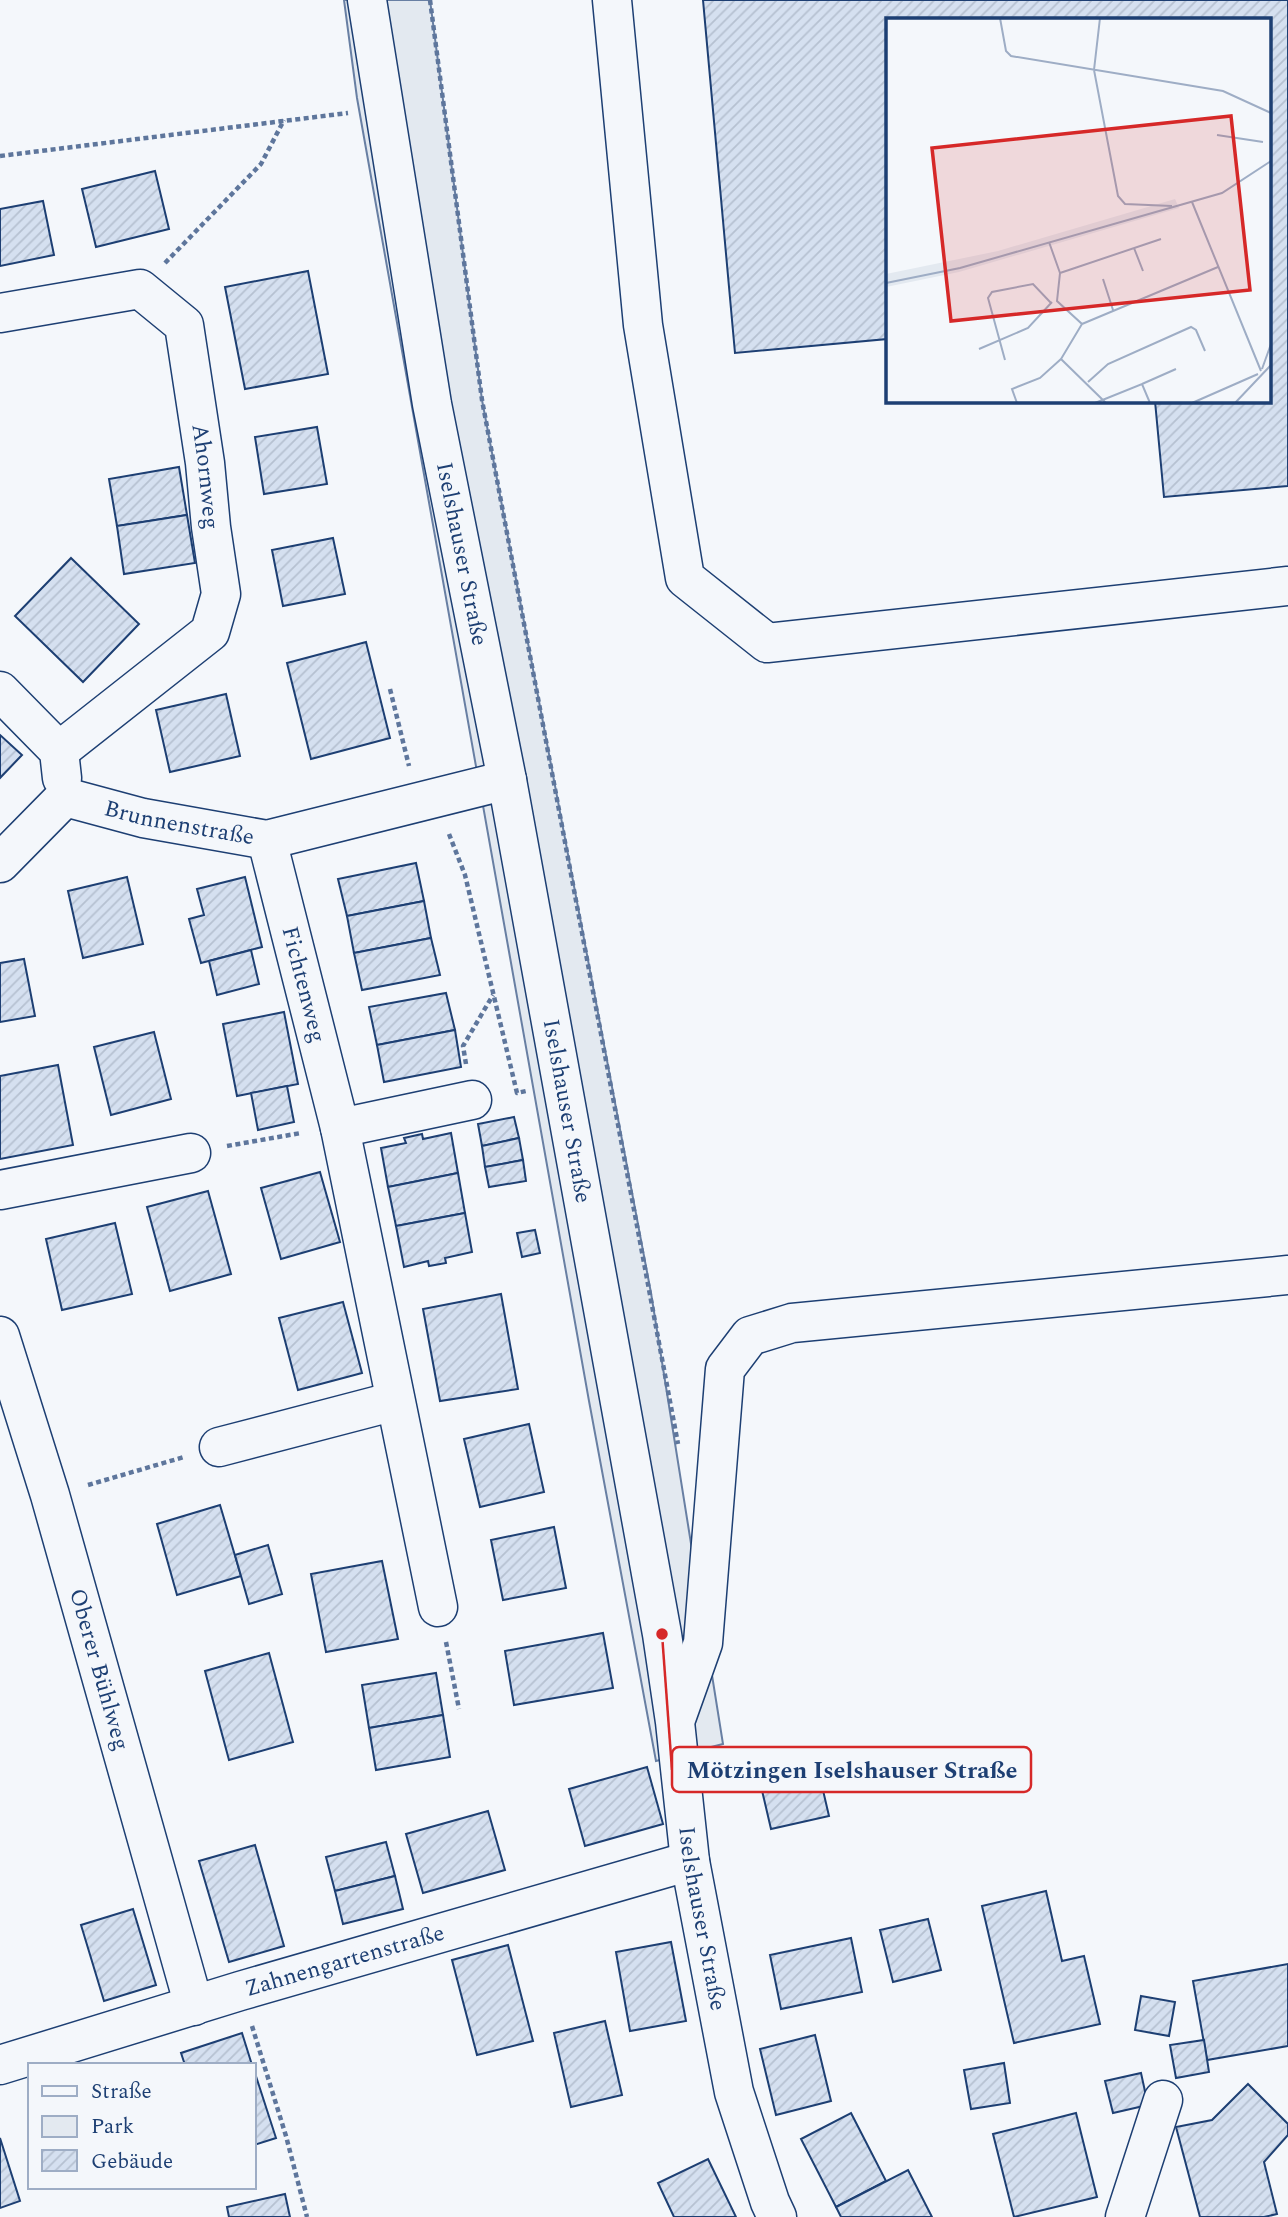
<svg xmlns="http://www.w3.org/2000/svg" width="1288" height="2217" viewBox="0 0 1288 2217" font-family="Spectral,serif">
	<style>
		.green { fill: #e3e9f0; stroke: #687fa3; stroke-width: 2 }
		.building { fill: url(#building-hatch); stroke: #1d3f73; stroke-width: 2 }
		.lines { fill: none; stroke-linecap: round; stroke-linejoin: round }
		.minor-casing { stroke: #1d3f73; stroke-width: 41 }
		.path { stroke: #5e769c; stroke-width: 4.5; stroke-dasharray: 5 3.5; stroke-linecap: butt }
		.minor { stroke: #f4f7fb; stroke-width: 38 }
		.labels { text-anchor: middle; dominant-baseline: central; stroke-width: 5; stroke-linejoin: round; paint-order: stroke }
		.street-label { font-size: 23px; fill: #1d3f73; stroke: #f4f7fb }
		.inset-road { fill: none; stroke: #9eadc5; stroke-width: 2 }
		.view { fill: #d62828; fill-opacity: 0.15; stroke: #d62828; stroke-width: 3.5 }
		.inset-edge { fill: none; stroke: #1d3f73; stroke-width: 3.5 }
		.leader { fill: none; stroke: #d62828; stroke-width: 2.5 }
		.callout-dot { fill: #d62828; stroke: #f4f7fb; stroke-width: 2.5 }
		.callout { fill: #f4f7fb; stroke: #d62828; stroke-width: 2.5 }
		.callout-label { font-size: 24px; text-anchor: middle; font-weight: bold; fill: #1d3f73 }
	</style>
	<defs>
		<pattern id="building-hatch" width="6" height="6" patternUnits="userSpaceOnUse" patternTransform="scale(1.75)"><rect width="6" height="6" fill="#d5e0f0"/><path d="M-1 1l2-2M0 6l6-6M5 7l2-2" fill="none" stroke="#b6c1d1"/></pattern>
	</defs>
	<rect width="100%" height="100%" fill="#f4f7fb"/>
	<path class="green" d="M344,0H430L482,400L651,1293L723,1744L656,1761L589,1401L357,98Z"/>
	<g class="building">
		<path d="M703,0H1288V486L1164,497L1155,401H1269V19H887V339L735,353Z"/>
		<path d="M155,171L169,229L96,247L82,189Z"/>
		<path d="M43,201L54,255L0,266V209Z"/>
		<path d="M308,271L328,374L245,389L225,287Z"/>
		<path d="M317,427L327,484L264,494L255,437Z"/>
		<path d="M179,467L187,515L117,526L109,479Z"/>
		<path d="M187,515L195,563L124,574L117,526Z"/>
		<path d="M333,538L345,594L283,606L272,550Z"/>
		<path d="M71,558L139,624L83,682L15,616Z"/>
		<path d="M366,642L390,738L311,759L287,663Z"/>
		<path d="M226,694L240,756L170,772L156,710Z"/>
		<path d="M0,735L22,755L0,778Z"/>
		<path d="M416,863L424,901L347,916L338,879Z"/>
		<path d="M127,877L143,944L83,958L68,891Z"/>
		<path d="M245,877L262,947L201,963L189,919L204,915L197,889Z"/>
		<path d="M424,901L431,938L354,953L347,916Z"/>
		<path d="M431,938L440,975L362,990L354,953Z"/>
		<path d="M251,950L259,984L217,995L209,961Z"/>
		<path d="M24,959L35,1016L0,1022V963Z"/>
		<path d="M446,993L455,1030L377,1045L369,1007Z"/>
		<path d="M284,1012L298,1084L237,1096L223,1024Z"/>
		<path d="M455,1030L461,1067L384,1082L377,1045Z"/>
		<path d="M154,1032L171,1099L111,1115L94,1047Z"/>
		<path d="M58,1065L73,1145L0,1159V1076Z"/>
		<path d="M287,1086L294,1122L258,1130L251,1093Z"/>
		<path d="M514,1117L519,1138L482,1146L478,1124Z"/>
		<path d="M451,1133L458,1173L388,1187L381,1148L406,1143L404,1138L422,1134L423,1139Z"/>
		<path d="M519,1138L523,1160L485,1167L482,1146Z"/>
		<path d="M523,1160L526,1181L489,1187L485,1167Z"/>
		<path d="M320,1172L340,1242L281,1259L261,1188Z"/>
		<path d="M458,1173L465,1213L396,1226L388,1187Z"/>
		<path d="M208,1191L231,1274L170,1291L147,1207Z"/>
		<path d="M465,1213L472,1252L445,1258L446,1263L429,1266L428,1261L404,1267L396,1226Z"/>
		<path d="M115,1223L132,1294L62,1310L46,1239Z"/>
		<path d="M535,1230L540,1253L522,1257L517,1233Z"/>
		<path d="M501,1294L518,1389L440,1401L423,1309Z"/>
		<path d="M343,1302L362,1373L298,1390L279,1318Z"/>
		<path d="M529,1424L544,1492L480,1507L464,1439Z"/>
		<path d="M220,1505L241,1576L177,1595L157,1524Z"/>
		<path d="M554,1527L566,1588L503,1600L491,1540Z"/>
		<path d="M268,1545L282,1594L249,1604L235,1555Z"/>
		<path d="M382,1561L398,1639L326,1652L311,1574Z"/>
		<path d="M603,1633L613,1688L514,1705L505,1651Z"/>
		<path d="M269,1653L293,1742L229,1760L205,1671Z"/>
		<path d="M436,1673L443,1715L369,1728L362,1685Z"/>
		<path d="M443,1715L450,1757L376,1770L369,1728Z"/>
		<path d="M815,1756L829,1816L771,1829L757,1769Z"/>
		<path d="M647,1767L663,1824L585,1846L569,1789Z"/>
		<path d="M488,1811L505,1870L423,1893L406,1834Z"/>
		<path d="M386,1842L395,1876L335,1891L326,1857Z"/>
		<path d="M255,1845L284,1946L229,1962L199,1861Z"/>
		<path d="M395,1876L403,1909L343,1924L335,1891Z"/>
		<path d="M1046,1891L1062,1961L1084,1956L1100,2024L1014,2043L982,1906Z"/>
		<path d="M133,1909L156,1985L104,2001L81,1925Z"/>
		<path d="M928,1919L941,1970L893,1982L880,1930Z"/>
		<path d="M851,1938L862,1992L781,2009L770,1955Z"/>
		<path d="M671,1942L686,2021L630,2031L616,1952Z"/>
		<path d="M508,1945L533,2041L477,2055L452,1960Z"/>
		<path d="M1288,1964V2046L1207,2060L1193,1981Z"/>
		<path d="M1141,1996L1175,2002L1169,2036L1135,2030Z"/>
		<path d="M605,2021L622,2095L571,2107L554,2033Z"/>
		<path d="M242,2033L252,2065H185L181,2053Z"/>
		<path d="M815,2035L831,2101L776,2115L760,2049Z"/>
		<path d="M1204,2040L1209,2072L1176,2078L1170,2045Z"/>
		<path d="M1004,2063L1010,2103L971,2109L964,2070Z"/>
		<path d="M254,2070L276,2138L254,2145Z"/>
		<path d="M1141,2073L1148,2105L1113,2113L1105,2081Z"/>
		<path d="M1248,2084L1288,2124V2135L1264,2162L1277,2214L1264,2217H1200L1176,2127L1212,2120Z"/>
		<path d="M851,2113L886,2181L836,2207L801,2139Z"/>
		<path d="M1076,2113L1097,2197L1014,2217L993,2134Z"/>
		<path d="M0,2138L20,2201L0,2208Z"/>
		<path d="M708,2159L736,2217H674L658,2183Z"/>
		<path d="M908,2170L932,2217H841L836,2207Z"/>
		<path d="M285,2194L290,2217H229L227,2207Z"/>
	</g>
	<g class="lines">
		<defs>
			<g id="minor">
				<path id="s1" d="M367,0L432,404L507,780L662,1634L675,1722L690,1861L734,2092L770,2202L777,2217"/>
				<path d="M612,0L643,325L685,578L767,643L1288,586"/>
				<path id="s2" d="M0,313L140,289L184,325L205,463L211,527L221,594L210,632L59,751"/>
				<path d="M0,691L59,751L62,778"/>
				<path id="s3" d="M267,840L340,1128L438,1607"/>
				<path id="s4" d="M0,863L65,797L143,818L267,840L507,780"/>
				<path d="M340,1128L472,1100"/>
				<path d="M0,1190L191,1153"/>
				<path id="s5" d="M0,1336L50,1495L194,2006"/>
				<path d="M219,1447L395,1401"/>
				<path d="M677,1716L703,1643L725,1369L750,1336L792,1323L1288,1275"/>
				<path id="s6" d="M0,2065L240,1991L690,1861"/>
				<path d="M1125,2217L1163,2100"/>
			</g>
		</defs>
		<use href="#minor" class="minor-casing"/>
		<g class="path">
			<path d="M430,0L482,400L678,1444"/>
			<path d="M0,156L348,113"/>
			<path d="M165,263L261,164L284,120"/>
			<path d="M390,689L409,766"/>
			<path d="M449,834L465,875L517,1093L526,1091"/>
			<path d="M466,1064L463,1046L493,995"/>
			<path d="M227,1146L301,1133"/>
			<path d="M88,1485L184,1457"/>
			<path d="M446,1642L459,1709"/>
			<path d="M252,2026L286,2136L307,2217"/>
		</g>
		<use href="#minor" class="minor"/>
	</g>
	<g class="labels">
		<g class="street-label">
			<text stroke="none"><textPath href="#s2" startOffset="352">Ahornweg</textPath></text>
			<text stroke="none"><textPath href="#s1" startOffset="562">Iselshauser Straße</textPath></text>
			<text stroke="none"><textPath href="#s4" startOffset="210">Brunnenstraße</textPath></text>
			<text stroke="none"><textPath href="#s3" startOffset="149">Fichtenweg</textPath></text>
			<text stroke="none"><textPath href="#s1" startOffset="1129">Iselshauser Straße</textPath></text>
			<text stroke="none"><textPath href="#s5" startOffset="348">Oberer Bühlweg</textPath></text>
			<text stroke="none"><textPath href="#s1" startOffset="1948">Iselshauser Straße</textPath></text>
			<text stroke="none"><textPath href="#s6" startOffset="360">Zahnengartenstraße</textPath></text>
		</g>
	</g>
	<g transform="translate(886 18)">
		<rect width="385" height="385" fill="#f4f7fb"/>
		<path d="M289,181L293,190L73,254L0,269V256L112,233Z" fill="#e3e9f0"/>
		<path class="inset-road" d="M114,0L120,33L125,38L337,73L385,95M214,0L208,52L232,178L239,186L286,188M331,117L377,124M306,184L375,353M163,224L174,255L171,283L196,306L175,341L220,385M248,230L257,253M174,255L275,221M217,261L227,292M0,265L74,250L336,175L385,143M196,306L332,249M93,331L142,310L166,284M119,342L102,280L106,274L147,266L165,285M376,351L385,326M202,364L222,346L305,309L310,312L319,333M256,366L290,351M131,385L126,371L154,360L175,341M209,385L256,366L264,385M306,385L372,356M349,385L385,347"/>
		<path class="view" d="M345,98L364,272L65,303L46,130Z"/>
		<rect width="385" height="385" class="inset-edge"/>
	</g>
	<path class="leader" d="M662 1634L672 1770"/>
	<circle class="callout-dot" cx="662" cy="1634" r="7"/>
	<rect class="callout" x="672" y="1747" width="359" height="45" rx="7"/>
	<g class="callout-label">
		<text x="852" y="1778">Mötzingen Iselshauser Straße</text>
	</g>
	<rect x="28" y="2063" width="228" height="126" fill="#f4f7fb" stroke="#9eadc5" stroke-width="2"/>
	<rect x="42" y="2086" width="35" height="10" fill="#f4f7fb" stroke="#9eadc5" stroke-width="2"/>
	<text x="91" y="2098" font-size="21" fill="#1d3f73">Straße</text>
	<rect x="42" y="2116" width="35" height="21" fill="#e3e9f0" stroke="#9eadc5" stroke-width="2"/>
	<text x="91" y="2133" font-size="21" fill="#1d3f73">Park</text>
	<rect x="42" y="2150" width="35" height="21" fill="url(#building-hatch)" stroke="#9eadc5" stroke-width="2"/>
	<text x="91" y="2168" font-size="21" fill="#1d3f73">Gebäude</text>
</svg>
